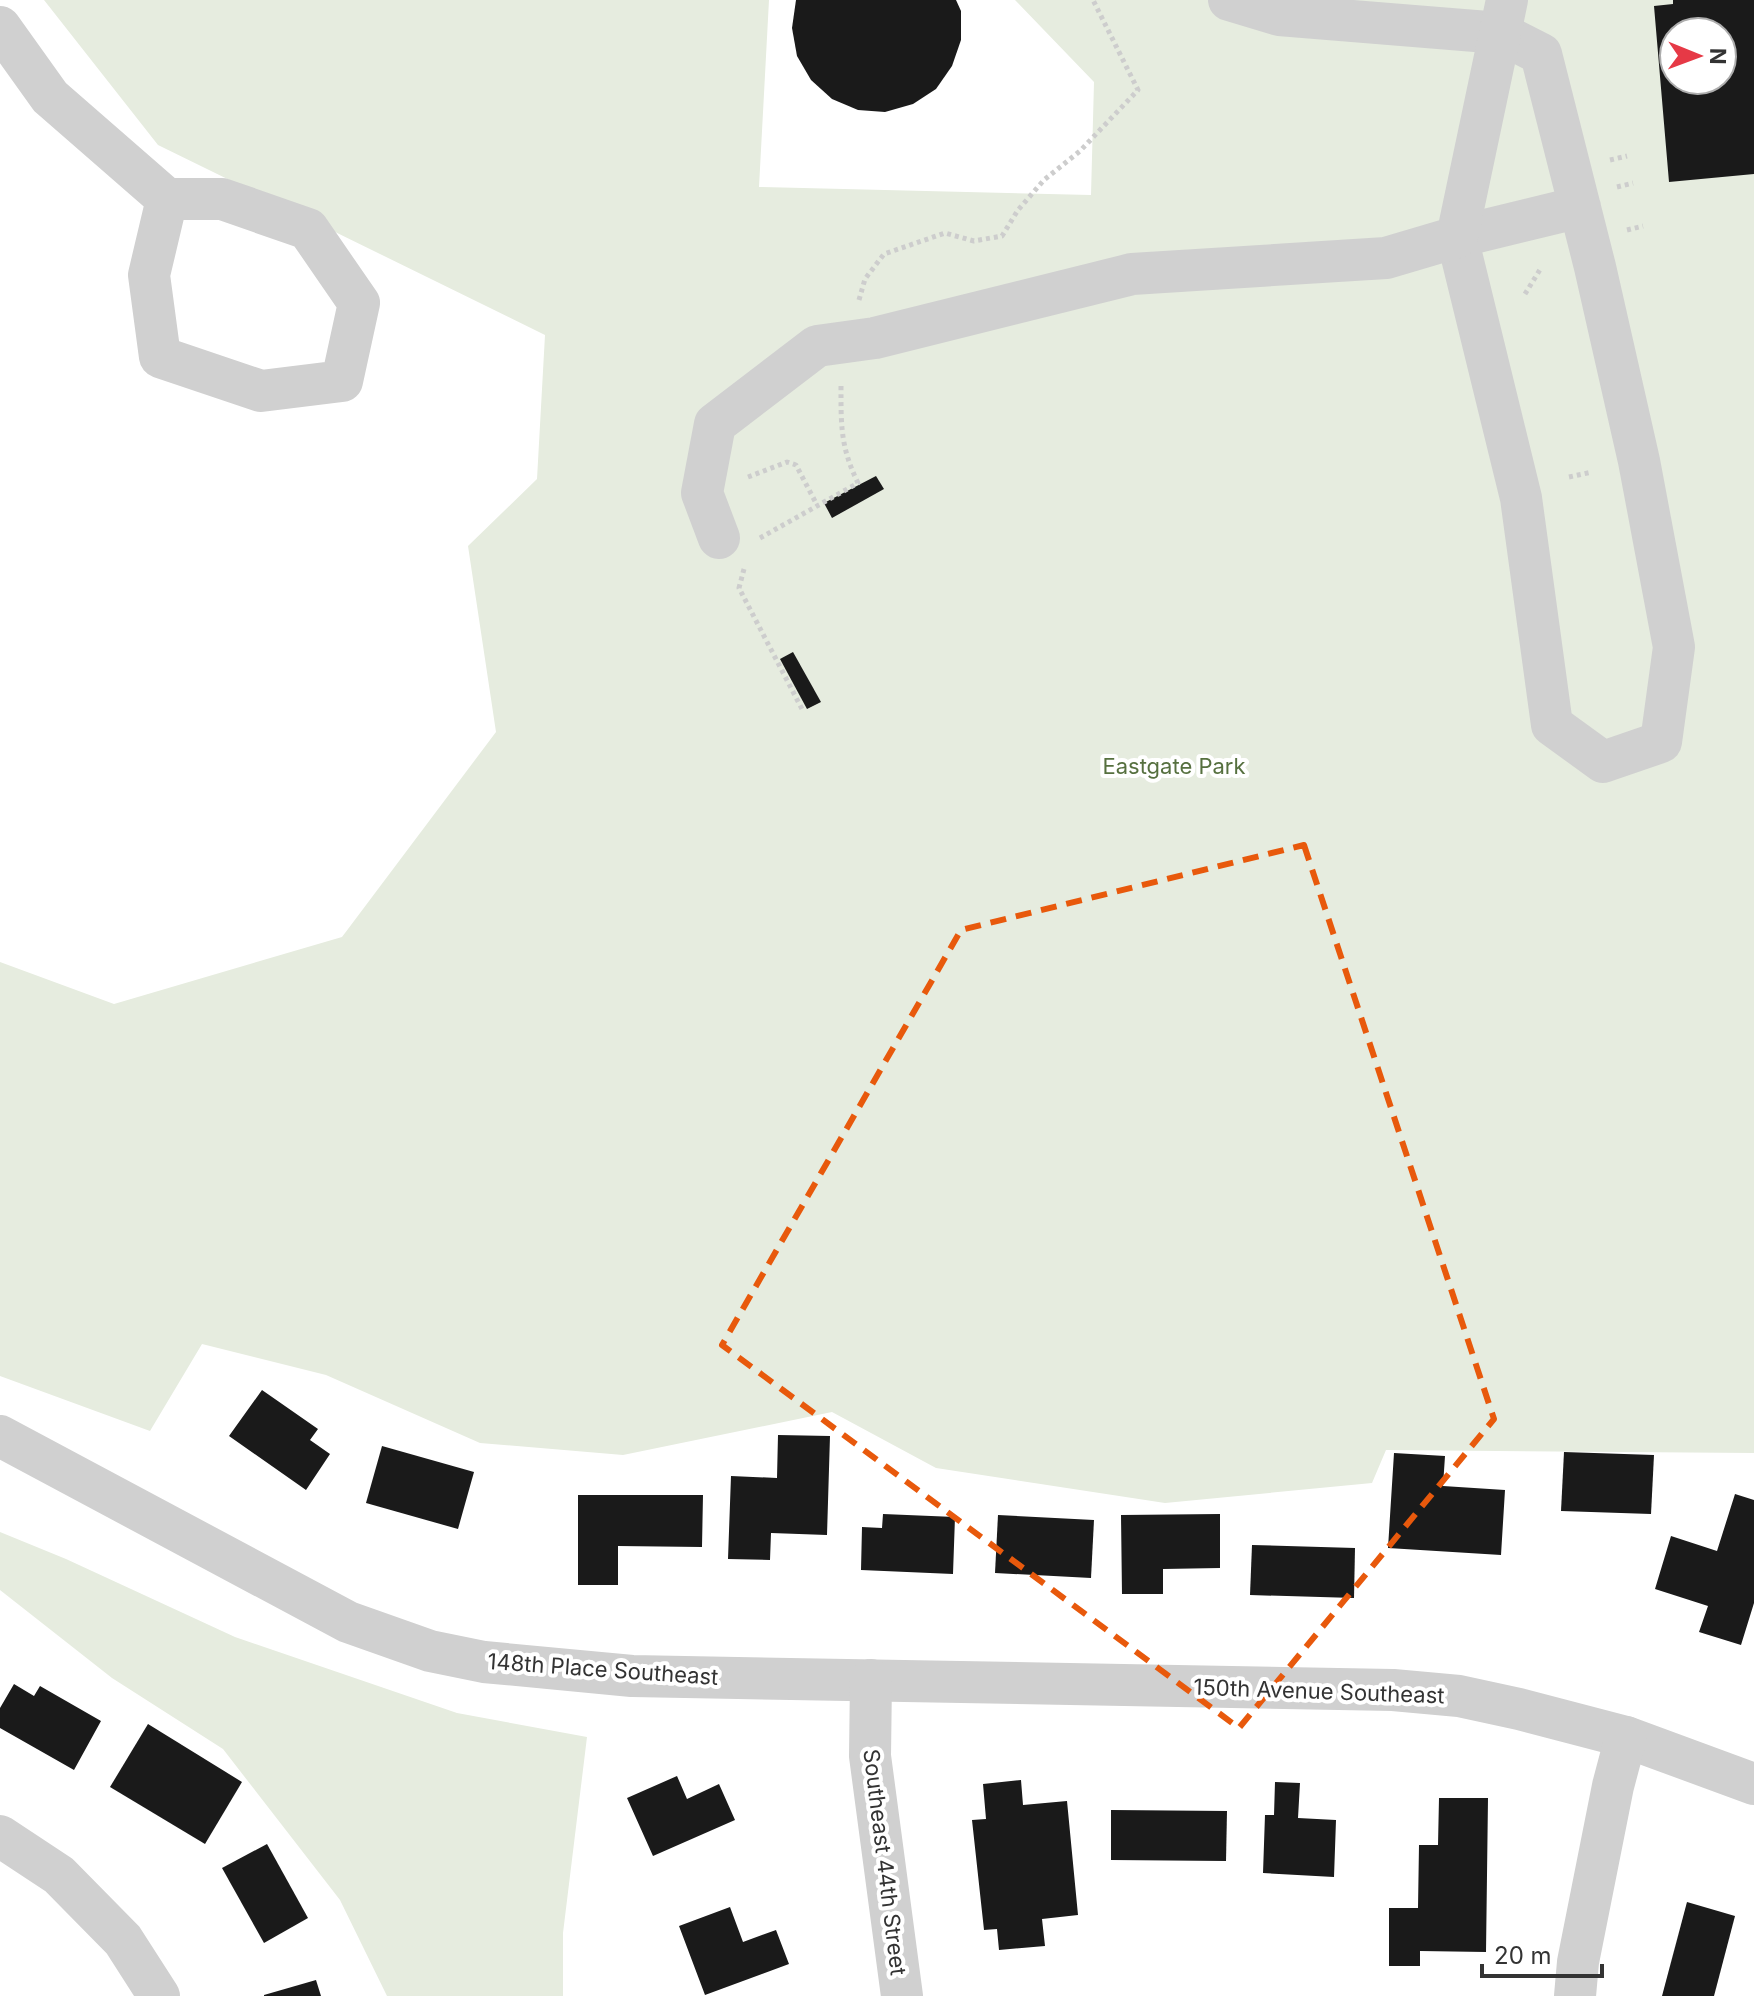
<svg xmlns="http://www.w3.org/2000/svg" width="1754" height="1996" viewBox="0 0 1754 1996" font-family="Inter,sans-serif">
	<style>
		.green { fill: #e6ecdf; fill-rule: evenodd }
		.building { fill: #1a1a1a; fill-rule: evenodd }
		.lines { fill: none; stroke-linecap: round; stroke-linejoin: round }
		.path { stroke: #cdcdcd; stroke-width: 5; stroke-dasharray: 4 4; stroke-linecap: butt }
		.minor { stroke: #d0d0d0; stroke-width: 42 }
		.marked { fill: none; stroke: #e8590c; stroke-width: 6; stroke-dasharray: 16 10; stroke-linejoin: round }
		.labels { text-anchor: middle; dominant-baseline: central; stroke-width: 8; stroke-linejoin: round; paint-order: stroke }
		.park-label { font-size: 22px; fill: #56703f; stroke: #fff }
		.street-label { font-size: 22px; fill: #333; stroke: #fff }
	</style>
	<rect width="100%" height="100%" fill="#fff"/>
	<g class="green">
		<path d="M44,0H769L759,187L1091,195L1094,82L1015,0H1754V1453L1386,1450L1372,1483L1165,1503L936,1468L832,1412L623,1455L480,1443L326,1375L202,1344L150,1431L0,1376V962L114,1004L342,937L496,732L468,546L537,479L545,335L158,145ZM1674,32H1722V80H1674Z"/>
		<path d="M0,1532L66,1559L235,1637L457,1713L587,1737L563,1933V1996H387L340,1900L223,1749L112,1678L0,1590Z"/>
	</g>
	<g class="building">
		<path d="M796,0H956L961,11V40L952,66L936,89L913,104L885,112L858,110L832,99L811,80L797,56L792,28Z"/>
		<path d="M1673,0H1754V174L1669,182L1654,6L1673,4ZM1674,32H1722V80H1674Z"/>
		<path d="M876,476L884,489L832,518L824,503Z"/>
		<path d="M793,652L821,702L807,709L780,659Z"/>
		<path d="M262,1390L318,1429L310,1440L330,1454L306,1490L229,1436Z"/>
		<path d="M778,1435L830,1436L827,1535L771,1533L770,1560L728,1559L731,1476L777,1478Z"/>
		<path d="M382,1446L474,1472L458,1529L366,1503Z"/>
		<path d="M1564,1452L1654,1455L1651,1514L1561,1511Z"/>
		<path d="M1394,1453L1445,1456L1443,1486L1505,1490L1501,1555L1388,1548Z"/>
		<path d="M1735,1494L1754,1500V1603L1741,1645L1699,1632L1708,1606L1655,1589L1671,1536L1717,1551Z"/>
		<path d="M578,1495H703L702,1547L618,1546V1585H578Z"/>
		<path d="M883,1514L955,1517L953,1574L861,1570L862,1527L882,1528Z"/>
		<path d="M1220,1514V1568L1163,1569V1594H1122L1121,1515Z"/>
		<path d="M998,1515L1094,1520L1091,1578L995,1573Z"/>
		<path d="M1252,1545L1355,1548L1354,1598L1250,1595Z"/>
		<path d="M14,1684L34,1696L40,1686L101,1721L74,1770L0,1728V1708Z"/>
		<path d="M148,1724L242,1782L205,1844L110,1787Z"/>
		<path d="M677,1776L687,1799L719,1784L735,1820L653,1856L627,1798Z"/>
		<path d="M1021,1780L1023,1805L1067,1801L1078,1915L1042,1919L1045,1946L999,1950L997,1929L984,1930L972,1820L986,1819L983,1784Z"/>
		<path d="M1275,1782L1300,1783L1298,1818L1336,1820L1334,1877L1263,1873L1265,1815H1274Z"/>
		<path d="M1439,1798H1488L1486,1952L1420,1951V1966H1389V1908H1418L1419,1845H1438Z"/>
		<path d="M1111,1810L1227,1811L1226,1861L1111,1860Z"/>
		<path d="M267,1844L308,1918L264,1943L222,1868Z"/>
		<path d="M1687,1902L1735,1916L1714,1996H1662Z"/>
		<path d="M730,1907L743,1942L776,1930L789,1964L705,1995L679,1926Z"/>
		<path d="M316,1980L321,1996H264V1995Z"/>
	</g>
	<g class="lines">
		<g class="path">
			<path d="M1610,160L1627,156"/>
			<path d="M1617,187L1633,183"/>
			<path d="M1627,230L1643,226"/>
			<path d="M1525,294L1541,268"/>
			<path d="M859,300L865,279L884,254L945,233L974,241L1002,236L1018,210L1044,180L1080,151L1138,90L1093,0"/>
			<path d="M748,477L787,462L796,465L817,505"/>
			<path d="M1569,477L1592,472"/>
			<path d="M760,538L858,483C840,446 841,424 841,384"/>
			<path d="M744,569L739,588L803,711"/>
		</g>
		<g class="minor">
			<path d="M1229,0L1279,15L1500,33L1541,54L1595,267L1639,461L1674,647L1661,742L1603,762L1552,725L1521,498L1457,237L1580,207"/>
			<path d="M0,27L50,97L167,199H222L308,229L359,303L342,381L261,391L160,357L149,275L167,199"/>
			<path d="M719,538L702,493L715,424L817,346L875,338L1132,274L1386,258L1457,237L1507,0"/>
			<path d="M0,1436L348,1622L430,1651L484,1662L632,1676L1393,1690L1459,1696L1519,1709L1626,1737L1754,1784"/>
			<path d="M871,1680L870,1756L902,1996"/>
			<path d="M0,1836L59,1875L123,1940L159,1996"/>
			<path d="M1575,1996L1578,1962L1613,1786L1626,1737"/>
		</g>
	</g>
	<path class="marked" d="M1304,845L1494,1419L1239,1728L722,1345L961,930Z"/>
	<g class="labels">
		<g class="park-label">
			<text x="1174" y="766">Eastgate Park</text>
		</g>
		<g class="street-label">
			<text transform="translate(603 1669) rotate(4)">148th Place Southeast</text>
			<text transform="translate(1319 1691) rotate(2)">150th Avenue Southeast</text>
			<text transform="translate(885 1862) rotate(83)">Southeast 44th Street</text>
		</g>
	</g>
	<g transform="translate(1698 56) rotate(91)"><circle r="38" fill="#ffffff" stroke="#adadad" stroke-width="2"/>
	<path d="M0-6L14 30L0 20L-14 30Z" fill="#e63946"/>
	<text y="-12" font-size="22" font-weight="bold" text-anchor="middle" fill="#333333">N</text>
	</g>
	<path d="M1482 1964v12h120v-12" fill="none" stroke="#333333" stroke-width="4"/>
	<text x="1494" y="1964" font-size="24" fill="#333333" stroke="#ffffff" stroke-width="6" paint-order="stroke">20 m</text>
</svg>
